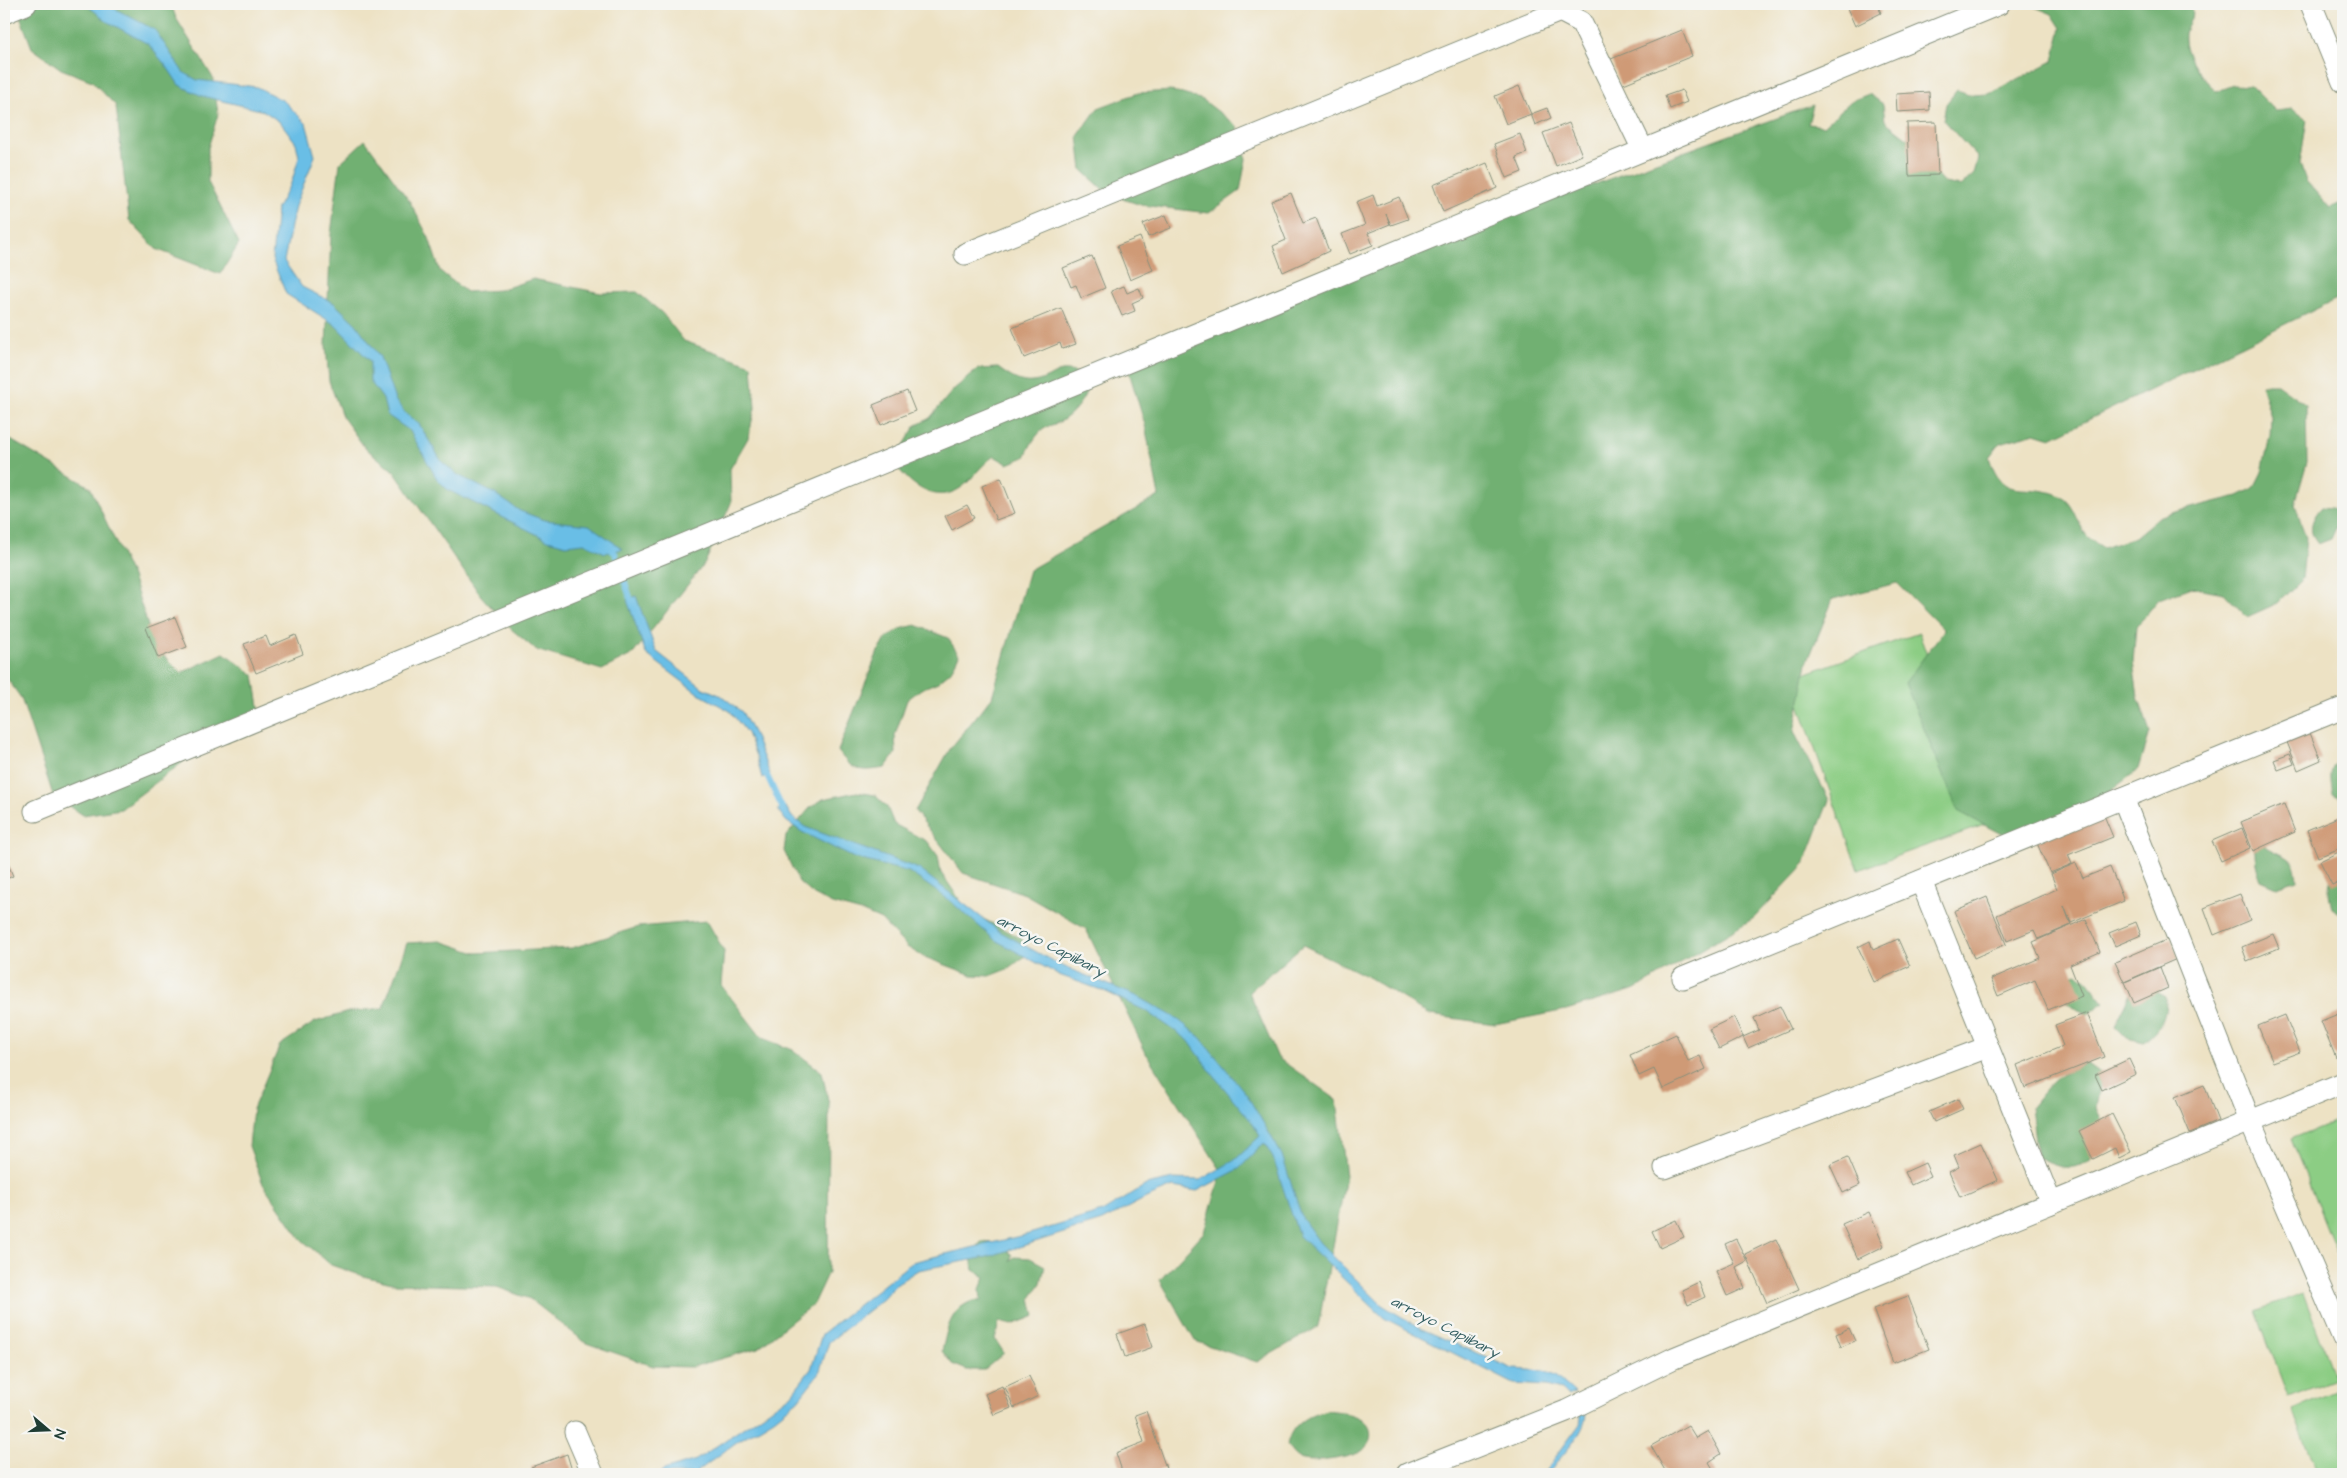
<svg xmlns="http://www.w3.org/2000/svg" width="2347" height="1478" viewBox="0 0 2347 1478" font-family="'Architects Daughter',sans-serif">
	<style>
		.green { fill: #8ccd84; stroke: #56855c }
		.forest { fill: #71b072; stroke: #487653 }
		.water { fill: #69bee6; stroke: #447e8d }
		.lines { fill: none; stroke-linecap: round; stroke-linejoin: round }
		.stream { stroke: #69bee6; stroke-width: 6 }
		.building { fill: #cf9a76 }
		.minor-casing { stroke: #86907c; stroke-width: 23 }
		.minor { stroke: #fff; stroke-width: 21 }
		.labels { text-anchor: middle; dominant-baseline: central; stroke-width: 5; stroke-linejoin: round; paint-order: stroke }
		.water-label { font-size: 15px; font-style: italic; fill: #325d60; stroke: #f6f6f2 }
	</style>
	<rect width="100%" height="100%" fill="#f6f6f2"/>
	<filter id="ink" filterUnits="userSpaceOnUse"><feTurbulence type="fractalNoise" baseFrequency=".02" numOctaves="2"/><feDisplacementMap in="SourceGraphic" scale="10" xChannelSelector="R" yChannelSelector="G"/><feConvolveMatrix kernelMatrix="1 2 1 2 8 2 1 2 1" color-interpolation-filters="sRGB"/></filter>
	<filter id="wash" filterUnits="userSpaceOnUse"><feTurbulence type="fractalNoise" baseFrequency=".0096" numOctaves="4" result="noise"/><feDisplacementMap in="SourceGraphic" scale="20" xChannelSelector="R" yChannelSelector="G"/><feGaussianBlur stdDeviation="1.12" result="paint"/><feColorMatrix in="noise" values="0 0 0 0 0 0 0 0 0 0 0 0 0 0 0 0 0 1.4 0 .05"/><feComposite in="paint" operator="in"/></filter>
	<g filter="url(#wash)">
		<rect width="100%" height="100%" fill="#ede2c4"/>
		<g class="green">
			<path d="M1919,633L1987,824L1858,870L1790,679Z"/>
			<path d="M2343,1118V1268L2291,1139Z"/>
			<path d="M2303,1293L2335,1379L2288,1397L2256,1311Z"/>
			<path d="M2339,1389L2343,1400V1474H2319L2292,1409Z"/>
		</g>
		<g class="forest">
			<path d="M32,4H171L176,18L213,78L218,114L208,148V182L239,244L220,274L156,249L129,220L116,106L92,81L61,69L32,48L20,16Z"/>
			<path d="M2028,4H2191C2194,24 2187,20 2185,34C2183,55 2202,79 2217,91L2233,85L2251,86L2276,111L2292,109L2307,119L2300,164L2306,181L2330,208L2343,202V296L2051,438L2035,433L2000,443L1989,457C2003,503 2022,482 2056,494C2076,501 2076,524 2088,537C2092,541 2099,545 2104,548L2135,537L2160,516L2238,496L2254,488L2262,472L2270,436L2271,417L2261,384H2277L2306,405L2307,462L2295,504L2306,538L2302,579L2278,603L2247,617L2224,593L2191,587L2159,599L2136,627L2133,662L2138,697L2150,732L2139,769L2083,812L2018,843L1958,811L1905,683L1944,630L1897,583L1833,599L1807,663L1794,732L1829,800L1804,865L1754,918L1636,989L1566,1010L1495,1024L1429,1015L1372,979L1303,945L1249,992L1278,1058L1337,1100L1346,1176L1318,1327L1257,1362L1195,1341L1160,1280L1204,1232L1222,1172L1147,1055L1086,929L1025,894L963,873L915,811L950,749L992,697L1029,570L1159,496L1145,425L1124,355L1813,105L1808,124L1824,126L1851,101L1869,94L1883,104L1885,121L1927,153L1933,170L1944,183L1961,186L1974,174L1978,158L1943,120L1946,104L1957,90L1972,95L1989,94L2053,61L2061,28L2052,14Z"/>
			<path d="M1172,91L1203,100L1237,126L1246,159L1240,191L1209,213L1141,205L1108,194L1082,170L1078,136L1098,108L1138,93Z"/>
			<path d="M365,140L410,202L429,238L440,271L466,292L500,290L533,279L601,293L637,292L662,313L684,341L752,365L755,408L748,438L730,469L731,503L705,563L633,654L602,670L536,650L510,628L481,596L393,470L365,448L342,416L329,381L326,346L331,234L340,163Z"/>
			<path d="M998,368C1013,379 1025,387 1044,379C1050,377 1055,372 1062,371C1072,370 1082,374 1092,378C1086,395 1078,410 1063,420C1058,424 1051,424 1045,428C1035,435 1030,446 1025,457L1008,464L994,456C983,464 977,472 969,481C941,509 912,488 894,463L915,426L930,418L953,390L978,369Z"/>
			<path d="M4,436L90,487L132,577L155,647L181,673L224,653L254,675L263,731L200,749L121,809L83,815L53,795L21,698L4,674Z"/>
			<path d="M2322,507L2331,508L2338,512L2339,521L2331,539L2318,544C2307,531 2311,519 2322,507Z"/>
			<path d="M916,625L948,638L959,655L951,671L938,682L921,689L907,700L895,735L896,753L885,768C860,772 853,772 838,751L877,654L886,639L900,629Z"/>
			<path d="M2343,757V799L2333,794C2330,779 2328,766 2343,757Z"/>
			<path d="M857,792L875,795L887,807L894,824L928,842L938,856L941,873L962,903L976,915L1022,939L1024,957L1008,969L990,976L972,975L922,956L907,947L881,920L865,913L832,904L814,895L799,882L784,851L786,836L810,808L823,799Z"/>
			<path d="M2256,831C2259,836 2262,844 2267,847C2285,858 2296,855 2297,880L2277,887L2261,880C2254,864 2254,847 2256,831Z"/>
			<path d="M2341,860L2343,861V915L2332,908C2326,886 2329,879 2341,860Z"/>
			<path d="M707,921L724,951L721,985L762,1038L793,1050L822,1072L829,1105L828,1272L813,1304L758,1348L692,1367L653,1366L586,1343L530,1299L497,1287L396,1284L363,1276L331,1265L301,1239L263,1184L249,1146L253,1109L280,1045L315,1022L348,1012L383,1008L407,943L441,941L476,953L572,948L638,927Z"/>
			<path d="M2076,973C2096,983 2090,993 2105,1002L2088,1014L2072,1007L2066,1001L2069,976Z"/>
			<path d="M2134,987L2151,989L2166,997C2166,1020 2161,1027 2144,1042L2127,1038L2115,1026Z"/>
			<path d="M2088,1064L2102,1074L2096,1108L2111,1140C2088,1168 2070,1176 2037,1157L2031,1107C2050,1084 2058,1071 2088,1064Z"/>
			<path d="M981,1242L999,1243L1012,1255L1010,1261L1014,1257L1030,1258L1045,1266L1041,1283L1031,1298L1035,1316L1012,1325L999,1322L995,1339L1004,1353L984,1370H967L952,1364L942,1351C947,1331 949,1311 970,1302C974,1301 976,1300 981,1301L980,1289L985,1277L973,1270L971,1255Z"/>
			<path d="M1327,1410C1341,1412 1376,1416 1370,1439C1369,1444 1366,1448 1362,1451C1351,1458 1312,1464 1300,1459C1294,1456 1291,1452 1287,1445C1291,1424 1307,1415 1327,1410Z"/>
		</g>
		<g class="water">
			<path d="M86,4H106L155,30L183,72L197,80L257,87L284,101L306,123L315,156L295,206L284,261L302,287L334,303L356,324L380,357L395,400L406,414L419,424L442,462L458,475L495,494L520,511L544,520L589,525L623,549L605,553L584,543L566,545L548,540L448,490L437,479L410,431L387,415L383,399L370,381V361L334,324L286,294L272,259L277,208L292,181L299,157L296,143L281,123L264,111L202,96L179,85L167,67L148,44L106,21Z"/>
			<path d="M636,596L656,651L703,688L722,696L742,712L753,732L770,774L762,778L757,759L747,733L730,711L699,694L646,654L627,600Z"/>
			<path d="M786,807L792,817L805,827L919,869L999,931L1060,965L1139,997L1176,1018L1200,1037L1247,1095L1282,1155L1302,1218L1320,1243L1382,1305L1422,1329L1513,1369L1544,1371L1557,1377L1575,1393L1567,1396L1561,1390L1546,1386L1514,1384L1384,1318L1299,1236L1273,1158L1264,1143L1239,1169L1197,1191L1173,1187L1146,1198L1102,1221L987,1257L918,1270L896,1284L884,1298L829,1342L819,1373L798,1400L774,1419L738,1441L694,1474H660L664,1470L696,1460L791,1395L811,1369L822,1334L912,1262L1029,1234L1102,1212L1146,1185L1173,1179L1200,1180L1235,1160L1260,1136L1251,1121L1214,1076L1188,1040L1148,1012L1104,991L1059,975L995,940L949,900L909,872L854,858L802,832L786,821L778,810Z"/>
			<path d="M1585,1409C1591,1431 1559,1455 1549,1474H1543L1580,1424L1581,1418L1579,1412Z"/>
		</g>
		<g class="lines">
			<g class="stream">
				<path d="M608,547L615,553L633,606"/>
				<path d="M764,769L785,814"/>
			</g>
		</g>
		<g id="blocks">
			<g class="building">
				<path d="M1856,4H1877L1881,13L1855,26L1847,8Z"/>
				<path d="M1682,30L1692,56L1621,85L1611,59Z"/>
				<path d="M1519,86L1531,114L1506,124L1495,96Z"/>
				<path d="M1682,90L1687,102L1670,109L1665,96Z"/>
				<path d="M1929,92L1930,110L1897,112L1896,94Z"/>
				<path d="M1547,108L1551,118L1535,125L1531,114Z"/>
				<path d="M1936,122L1938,175L1909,176L1907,123Z"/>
				<path d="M1569,123L1582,155L1556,166L1543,133Z"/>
				<path d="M1520,134L1527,153L1516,157L1522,172L1507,178L1494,144Z"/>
				<path d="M1487,163L1497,188L1443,212L1433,185Z"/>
				<path d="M1291,193L1303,223L1316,218L1329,251L1283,272L1273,246L1286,240L1271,201Z"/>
				<path d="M1373,195L1377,206L1399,197L1408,219L1391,225L1386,214L1390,224L1368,233L1373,245L1350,254L1342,234L1365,225L1356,202Z"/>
				<path d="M1166,215L1171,228L1148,237L1143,224Z"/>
				<path d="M1140,237L1153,270L1130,280L1117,246Z"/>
				<path d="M1092,256L1105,288L1081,298L1076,285L1071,287L1063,268Z"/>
				<path d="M1124,286L1127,293L1139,288L1143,298L1132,303L1135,311L1122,316L1111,291Z"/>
				<path d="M1061,308L1076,344L1062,349L1060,343L1024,358L1012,328Z"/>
				<path d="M907,391L915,411L881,425L873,405Z"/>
				<path d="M1001,478L1015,513L996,520L982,486Z"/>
				<path d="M967,505L974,518L952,530L945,516Z"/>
				<path d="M175,617L187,647L158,658L146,628Z"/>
				<path d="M296,635L303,654L256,673L244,644L266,636L270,646Z"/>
				<path d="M2308,728L2321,760L2298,770L2285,737Z"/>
				<path d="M2290,754L2294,764L2278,770L2274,760Z"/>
				<path d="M2284,804L2295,832L2253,851L2241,822Z"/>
				<path d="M2103,813L2113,837L2068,855L2072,864L2050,873L2036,841Z"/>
				<path d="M2343,815V847L2318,857L2307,830Z"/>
				<path d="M2242,828L2250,848L2221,861L2212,841Z"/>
				<path d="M2343,850V880L2332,885L2320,861Z"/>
				<path d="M4,854L13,876L4,880Z"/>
				<path d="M2076,863L2083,878L2110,867L2124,901L2071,923L2064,906L2071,925L2038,939L2034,930L2007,941L1997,915L2057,889L2051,874Z"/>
				<path d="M2240,894L2250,920L2214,935L2204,908Z"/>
				<path d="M1987,897L2006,944L1974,958L1954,911Z"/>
				<path d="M2086,919L2100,952L2070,965L2082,996L2048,1010L2035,980L1998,996L1991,979L2040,958L2033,942Z"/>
				<path d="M2136,922L2141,935L2115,946L2109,933Z"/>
				<path d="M2273,934L2279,948L2247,961L2242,947Z"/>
				<path d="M2171,938L2179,958L2124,982L2115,962Z"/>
				<path d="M1898,939L1910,966L1874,982L1858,947L1870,941L1873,950Z"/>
				<path d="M2160,967L2168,988L2134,1003L2125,982Z"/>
				<path d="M1780,1006L1791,1029L1748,1048L1743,1037L1719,1049L1709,1029L1734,1017L1743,1037L1759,1030L1754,1018Z"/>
				<path d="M2343,1012V1055L2336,1058L2321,1021Z"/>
				<path d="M2087,1013L2104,1057L2025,1088L2017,1065L2063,1046L2055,1025Z"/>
				<path d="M2285,1015L2300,1052L2273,1062L2258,1026Z"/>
				<path d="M1676,1034L1688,1061L1700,1056L1706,1069L1663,1089L1654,1069L1639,1076L1630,1055Z"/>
				<path d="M2129,1059L2136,1074L2102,1090L2095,1075Z"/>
				<path d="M2204,1085L2218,1121L2190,1133L2175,1097Z"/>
				<path d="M1958,1099L1963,1109L1934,1122L1929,1112Z"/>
				<path d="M2112,1114L2131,1152L2119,1158L2115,1148L2093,1159L2079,1131Z"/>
				<path d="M1981,1143L1998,1180L1960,1197L1949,1172L1959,1167L1954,1155Z"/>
				<path d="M1848,1157L1860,1185L1843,1193L1830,1165Z"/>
				<path d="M1925,1163L1931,1176L1911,1185L1905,1172Z"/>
				<path d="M1869,1212L1884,1246L1858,1259L1842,1224Z"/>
				<path d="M1676,1220L1684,1237L1660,1248L1652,1231Z"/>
				<path d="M1736,1239L1747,1261L1736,1267L1745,1288L1727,1296L1716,1271L1734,1263L1725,1244Z"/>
				<path d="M1776,1239L1799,1289L1767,1303L1745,1254Z"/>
				<path d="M1699,1282L1705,1297L1688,1305L1682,1290Z"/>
				<path d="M1908,1296L1929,1349L1893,1363L1873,1309Z"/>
				<path d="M1145,1324L1153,1347L1125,1357L1117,1334Z"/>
				<path d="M1849,1328L1855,1341L1841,1347L1836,1334Z"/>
				<path d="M1029,1376L1038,1396L1014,1408L1005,1387Z"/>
				<path d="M1002,1386L1011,1408L994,1415L985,1394Z"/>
				<path d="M1146,1411L1166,1468L1149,1474H1123L1116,1453L1144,1442L1135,1415Z"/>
				<path d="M1688,1425L1696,1438L1708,1431L1721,1454L1709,1462L1716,1474H1667L1651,1446Z"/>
				<path d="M567,1454L573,1474H533L531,1467Z"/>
			</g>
		</g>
	</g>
	<g filter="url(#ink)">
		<use href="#blocks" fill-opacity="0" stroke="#86907c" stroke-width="1"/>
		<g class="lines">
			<defs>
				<g id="minor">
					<path d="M2311,4L2343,82"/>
					<path d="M4,13L26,4"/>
					<path d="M965,254L1560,11L1581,22L1643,150"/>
					<path d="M2123,798L2250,1121L2343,1338"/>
					<path d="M35,811L1999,4"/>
					<path d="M1921,881L2051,1203"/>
					<path d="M1683,978L2343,708"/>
					<path d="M1665,1168L1988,1047"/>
					<path d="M575,1432L593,1474"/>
					<path d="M1407,1474L1566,1411L1674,1358L2343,1083"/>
				</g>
			</defs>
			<use href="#minor" class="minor-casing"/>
			<use href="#minor" class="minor"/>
		</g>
	</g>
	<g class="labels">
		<g class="water-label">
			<text transform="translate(1051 946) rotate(27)">arroyo Capiibary</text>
			<text transform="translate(1445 1327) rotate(27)">arroyo Capiibary</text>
		</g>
	</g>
	<rect width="2347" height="1478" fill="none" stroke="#f6f6f2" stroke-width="20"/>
	<g transform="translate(48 1430) rotate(109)" stroke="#f6f6f2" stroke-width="4" paint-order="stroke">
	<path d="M0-4L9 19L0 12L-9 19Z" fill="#1f3d34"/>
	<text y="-8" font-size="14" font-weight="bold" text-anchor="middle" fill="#1f3d34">N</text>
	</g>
</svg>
